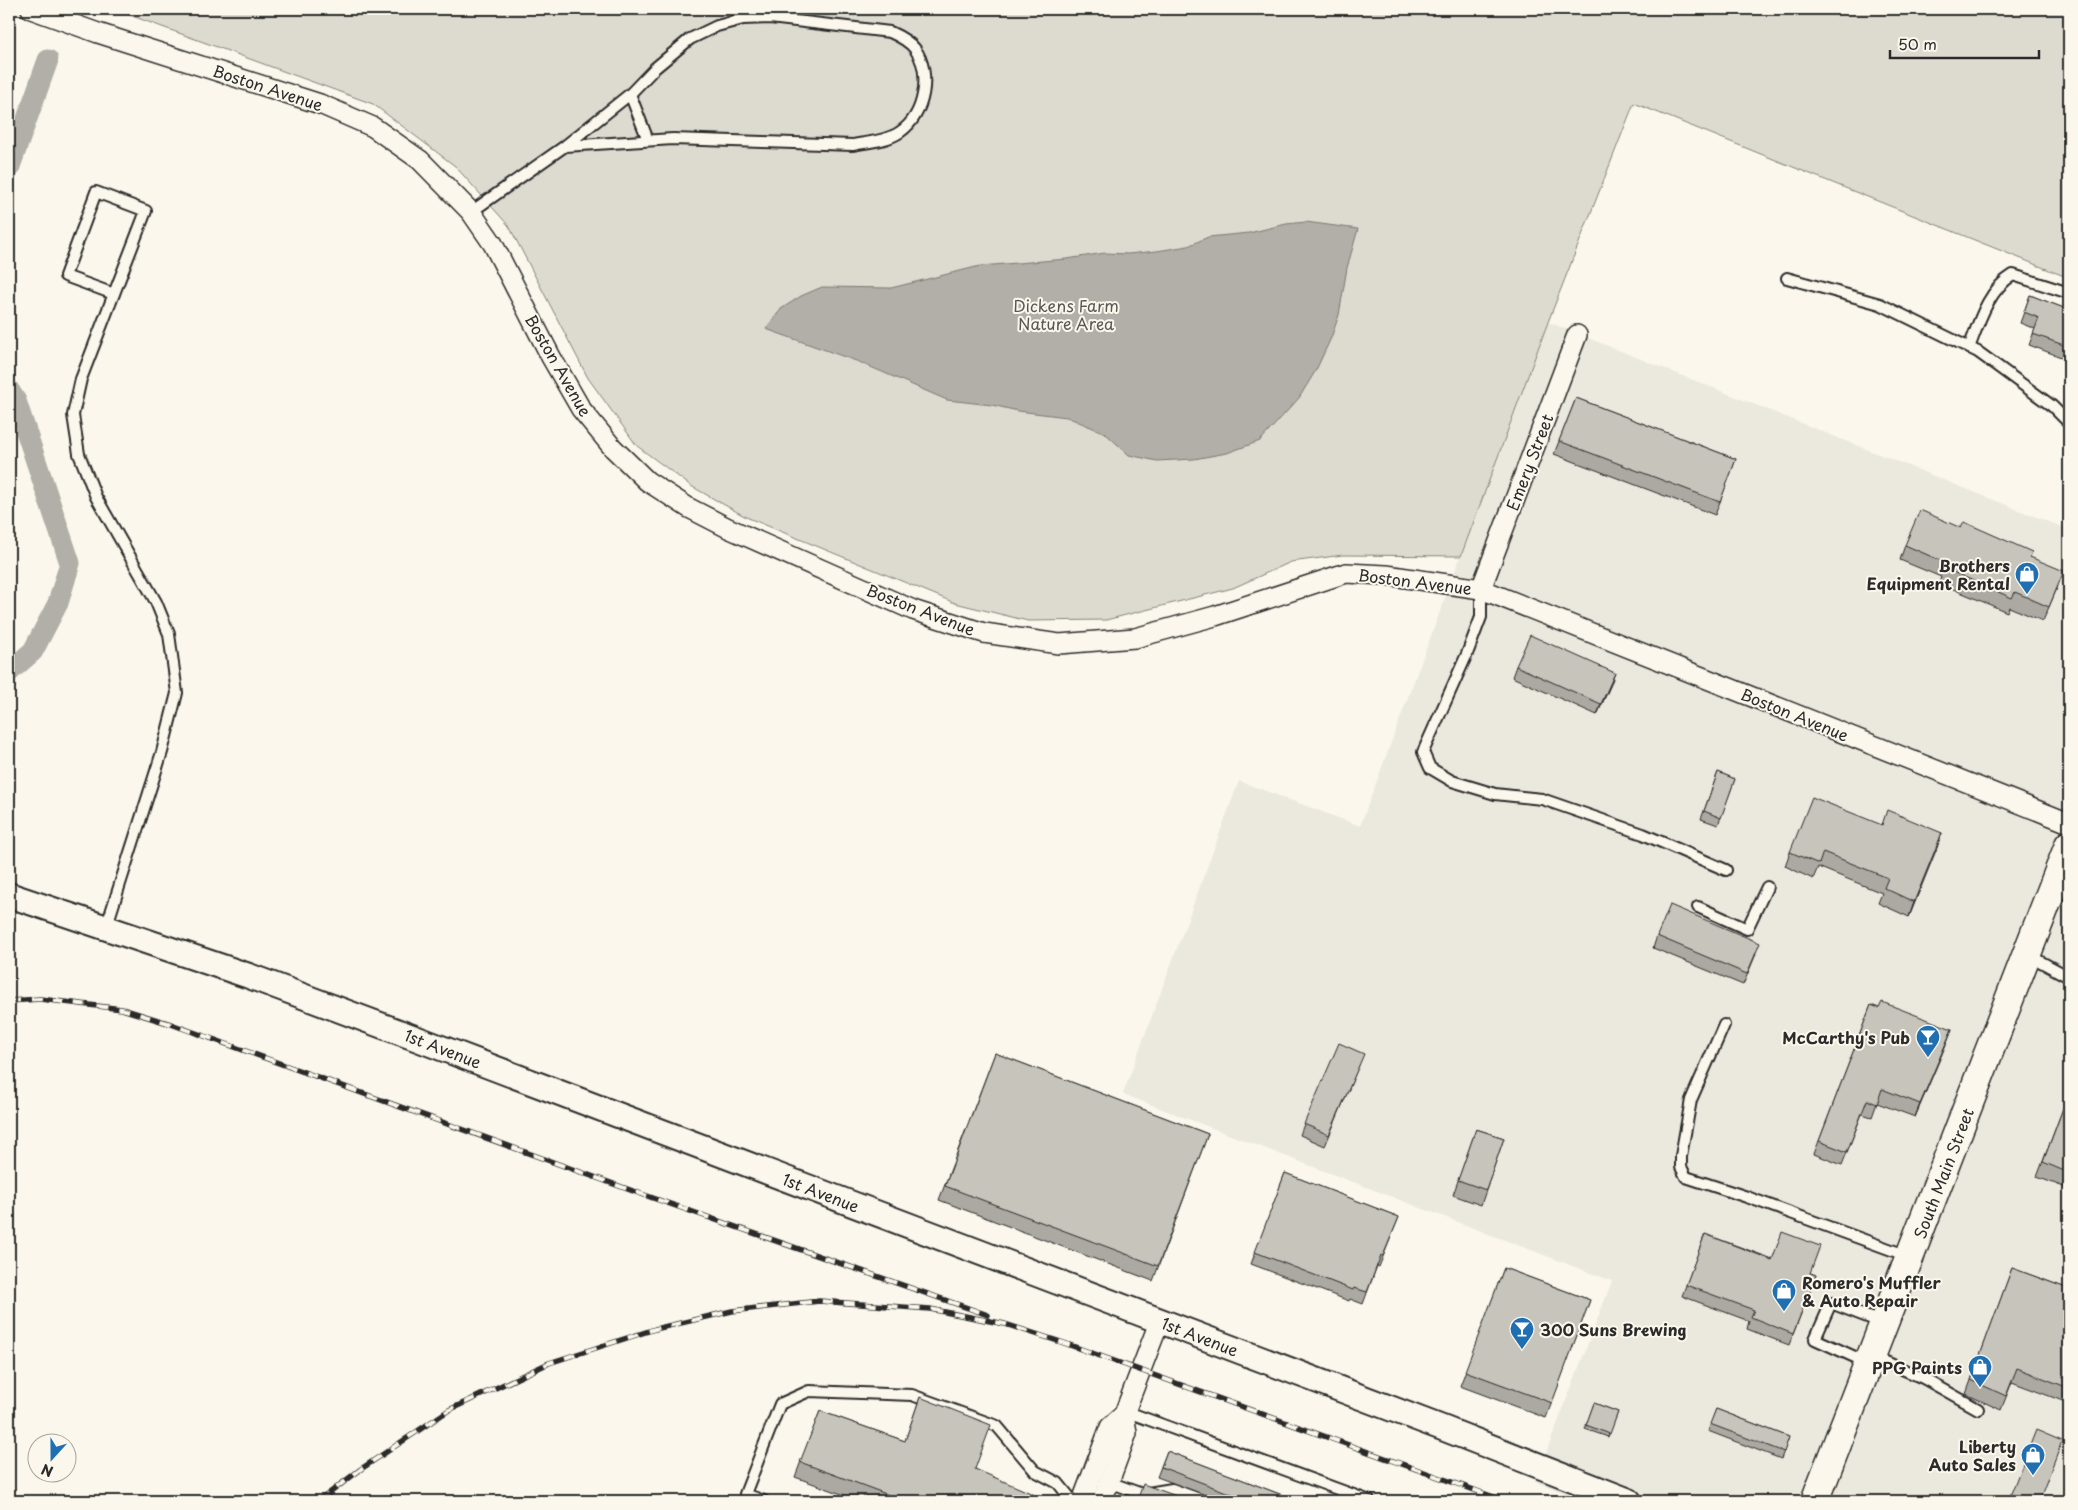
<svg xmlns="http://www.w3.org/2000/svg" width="2078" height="1510" viewBox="0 0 2078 1510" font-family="'Playpen Sans',sans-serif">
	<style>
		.built { fill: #ebe8de }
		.green { fill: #dddad0; stroke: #84827e }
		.water { fill: #b1afa7; stroke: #7b7a75 }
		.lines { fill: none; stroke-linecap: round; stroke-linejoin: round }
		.canal { stroke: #b1afa7; stroke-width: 21 }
		.service-casing { stroke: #2b2b2b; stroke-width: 14 }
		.minor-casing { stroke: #2b2b2b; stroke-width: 22 }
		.tertiary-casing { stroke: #2b2b2b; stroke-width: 28 }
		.trunk-casing { stroke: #2b2b2b; stroke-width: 31 }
		.service { stroke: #fbf7ec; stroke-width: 10 }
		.minor { stroke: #fbf7ec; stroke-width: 19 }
		.tertiary { stroke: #fbf7ec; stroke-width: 24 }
		.trunk { stroke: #fbf7ec; stroke-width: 28 }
		.rail-casing { stroke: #2b2b2b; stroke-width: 5.5 }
		.rail { stroke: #fbf7ec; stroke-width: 4; stroke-dasharray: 11; stroke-linecap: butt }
		.wall { fill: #aba9a2; stroke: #2b2b2b }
		.shaded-wall { fill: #8b8984; stroke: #2b2b2b }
		.building { fill: #c7c4bc; stroke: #2b2b2b }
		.labels { text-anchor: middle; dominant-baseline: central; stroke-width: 4; stroke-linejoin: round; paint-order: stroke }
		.street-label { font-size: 16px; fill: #2b2b2b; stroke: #fbf7ec }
		.park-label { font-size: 16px; fill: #585754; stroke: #fbf7ec }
		.poi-label { font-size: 16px; font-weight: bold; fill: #2b2b2b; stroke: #fbf7ec; text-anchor: end }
	</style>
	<rect width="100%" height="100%" fill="#fbf7ec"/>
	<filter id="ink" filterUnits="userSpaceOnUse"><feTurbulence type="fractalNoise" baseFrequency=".02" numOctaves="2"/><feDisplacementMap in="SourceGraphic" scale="10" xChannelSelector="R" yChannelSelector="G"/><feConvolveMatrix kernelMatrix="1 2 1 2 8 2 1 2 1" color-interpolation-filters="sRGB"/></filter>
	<g filter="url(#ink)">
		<path class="built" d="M1548,322L2069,530V1501H1586L1535,1482L1612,1281L1123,1094L1239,781L1360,826Z"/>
		<path class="green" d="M113,9H2069V278L1634,103L1548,322L1461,556L1343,555L1291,562L1233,588L1106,620L1028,621L955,603L746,517L691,486L637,446L588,378L509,226L455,166L373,104Z"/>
		<path class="water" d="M1306,222L1358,229L1347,268L1339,315L1331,338L1316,370L1299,398L1260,441L1227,453L1194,459L1157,461L1129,455L1105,433L1067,417L1018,411L992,405L947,400L859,362L766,329L781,309L801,296L822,287L891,288L980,266L1067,259L1105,253L1128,254L1157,251L1188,246L1208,237L1249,233L1286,224Z"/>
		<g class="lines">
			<g class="canal">
				<path d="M9,169L48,60"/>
				<path d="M9,390L16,401L70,563L58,603L33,651L9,672"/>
			</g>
			<defs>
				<g id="service">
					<path d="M630,94L648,140"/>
					<path d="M471,212L565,146L630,94L655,68L690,39L717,26L743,19L770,18L890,32C899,36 909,41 915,49C932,73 925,115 900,132C887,141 868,142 853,145L673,139L565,146"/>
					<path d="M1787,278L1880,304L1978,352L2052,406L2069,423"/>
					<path d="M1969,348C1979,322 1988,290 2013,275L2069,293"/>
					<path d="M1481,589V617L1467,654L1423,752L1430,768L1452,781L1495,794L1542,799L1643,834L1726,870"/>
					<path d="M1698,907L1747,929L1767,887"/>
					<path d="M106,928L162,752L177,693L169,634L156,602L96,497L79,454L73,415L81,379L146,211L96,192L65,276L114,294"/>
					<path d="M2028,955L2069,977"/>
					<path d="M1724,1025L1691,1100L1681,1156V1167L1686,1177L1747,1197L1908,1256"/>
					<path d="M1872,1356L1923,1378L1978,1409"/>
					<path d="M1868,1363L1815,1339L1831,1303L1883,1323"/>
					<path d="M1125,1411L1370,1501"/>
					<path d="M1109,1482L1142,1494L1172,1489L1205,1501"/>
					<path d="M764,1501L745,1494L780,1404L809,1391L912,1395L997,1426L1035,1471L1058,1483L1071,1499L1077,1501"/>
				</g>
				<g id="minor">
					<path d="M31,9L98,33L320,104L373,127L420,160L471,212L493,244L551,357L581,409L613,448L647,481L689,508L728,528L913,610L984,633L1059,644L1135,638L1215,616L1346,573L1386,575L1481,589L2069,823"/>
					<path d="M1481,589L1577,335"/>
					<path d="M1082,1501L1110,1427L1124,1414L1160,1320"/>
					<path d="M1102,1501L1127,1433L1124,1414"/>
				</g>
				<path id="tertiary" d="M9,895L249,976L415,1038L1445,1429L1629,1501"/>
				<path id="trunk" d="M1815,1501L2069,845"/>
			</defs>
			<use href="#service" class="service-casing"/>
			<use href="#minor" class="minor-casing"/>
			<use href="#tertiary" class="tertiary-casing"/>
			<use href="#trunk" class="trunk-casing"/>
			<use href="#service" class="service"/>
			<use href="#minor" class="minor"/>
			<use href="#tertiary" class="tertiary"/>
			<use href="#trunk" class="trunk"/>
			<defs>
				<g id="rail">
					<path d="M9,1001L40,999L122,1009L171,1024L633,1191L988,1315"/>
					<path d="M319,1501L361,1469L449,1410L549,1363L655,1329L732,1311L819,1301L930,1309L1005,1324L1064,1343L1505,1501"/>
				</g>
			</defs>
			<use href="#rail" class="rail-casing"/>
			<use href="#rail" class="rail"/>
		</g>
		<g class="wall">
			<path d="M2030,295L2069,310V360L2029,345L2035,329L2020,323Z"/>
			<path d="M1576,398L1736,459L1715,515L1554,454Z"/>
			<path d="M1905,545L2030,557L2058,586L2043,621L2009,607L2007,612L1939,583L1941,577L1900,560Z"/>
			<path d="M1516,666L1611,684L1597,715L1512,677Z"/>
			<path d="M1718,772L1735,779L1718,825L1701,819Z"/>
			<path d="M1882,825L1942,833L1909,917L1878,903L1882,893L1818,867L1813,879L1785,866L1790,852Z"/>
			<path d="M1657,936L1756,954L1743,985L1653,948Z"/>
			<path d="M1871,1005L1947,1042L1915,1117L1877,1103L1872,1117L1862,1114L1842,1165L1814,1154Z"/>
			<path d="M995,1053L1208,1134L1153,1281L939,1200Z"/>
			<path d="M1359,1065L1325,1146L1300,1135L1304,1124Z"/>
			<path d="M2065,1103L2069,1104V1189L2037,1177Z"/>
			<path d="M1476,1129L1504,1138L1481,1205L1453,1195Z"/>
			<path d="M1285,1173L1399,1217L1379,1267L1377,1266L1363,1304L1350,1299L1349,1301L1251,1264Z"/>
			<path d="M1705,1234L1816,1275L1789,1345L1747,1329L1749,1321L1682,1296Z"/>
			<path d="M1504,1268L1590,1300L1546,1418L1460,1386Z"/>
			<path d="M2012,1268L2069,1289V1401L2068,1403L2012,1382L2001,1410L1966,1394Z"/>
			<path d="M920,1397L975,1469L1031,1501H861L795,1477L820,1411L905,1441Z"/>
			<path d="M1594,1403L1618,1412L1608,1437L1585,1429Z"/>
			<path d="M1716,1409L1789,1437L1781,1459L1708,1431Z"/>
			<path d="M1167,1451L1298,1501H1222L1157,1477Z"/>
		</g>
		<g class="shaded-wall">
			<path d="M1615,673L1611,684L1597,715L1601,704Z"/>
			<path d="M1942,833L1937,848L1909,917L1914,902Z"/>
			<path d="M1952,1029L1947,1042L1915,1117L1920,1104Z"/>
		</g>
		<g class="building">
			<path d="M2030,295L2069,310V347L2033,334L2039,318L2024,312Z"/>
			<path d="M1576,398L1736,459L1720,502L1559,441Z"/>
			<path d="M1920,510L1961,528L1964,522L2032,552L2030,557L2064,571L2049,607L2015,592L2012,598L1944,568L1946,563L1905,545Z"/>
			<path d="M1530,635L1615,673L1601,704L1516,666Z"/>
			<path d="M1718,772L1735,779L1721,818L1704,811Z"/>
			<path d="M1812,797L1882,825L1887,810L1942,833L1914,902L1884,888L1888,878L1823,852L1819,864L1790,852Z"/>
			<path d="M1670,905L1760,943L1747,974L1657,936Z"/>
			<path d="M1882,1002L1952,1029L1920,1104L1882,1089L1877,1104L1867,1100L1847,1152L1819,1141L1871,1005L1879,1008Z"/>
			<path d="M1339,1043L1364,1054L1329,1135L1304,1124Z"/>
			<path d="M995,1053L1208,1134L1158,1266L945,1186Z"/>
			<path d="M2065,1103L2069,1104V1173L2043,1162Z"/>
			<path d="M1476,1129L1504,1138L1486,1190L1458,1180Z"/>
			<path d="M1285,1173L1399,1217L1383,1256L1381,1255L1367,1292L1354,1288L1353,1290L1255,1252Z"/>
			<path d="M1782,1232L1820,1246L1810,1273L1816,1275L1793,1334L1751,1317L1754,1310L1686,1285L1705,1234L1772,1260Z"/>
			<path d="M1504,1268L1590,1300L1552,1403L1465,1371Z"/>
			<path d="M2012,1268L2069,1289V1388L2017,1368L2006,1396L1971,1380Z"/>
			<path d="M920,1397L991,1425L975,1469L1033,1494L1031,1501H905L800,1462L820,1411L905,1441Z"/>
			<path d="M1594,1403L1618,1412L1610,1434L1586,1425Z"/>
			<path d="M1716,1409L1789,1437L1784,1452L1710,1424Z"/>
			<path d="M2036,1430L2062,1441L2039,1501H2008Z"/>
			<path d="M1167,1451L1298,1501H1250L1161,1467Z"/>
			<path d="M1143,1484L1190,1501H1137Z"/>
		</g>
	</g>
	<defs>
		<symbol id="shop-pin" viewBox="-11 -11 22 30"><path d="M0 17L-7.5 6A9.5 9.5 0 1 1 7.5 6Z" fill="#1f6fb2" stroke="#fbf7ec"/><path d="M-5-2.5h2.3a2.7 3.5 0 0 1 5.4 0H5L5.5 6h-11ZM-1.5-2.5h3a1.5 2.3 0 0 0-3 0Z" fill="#fff"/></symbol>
		<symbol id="bar-pin" viewBox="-11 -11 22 30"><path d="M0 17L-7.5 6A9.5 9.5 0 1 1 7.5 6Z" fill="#1f6fb2" stroke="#fbf7ec"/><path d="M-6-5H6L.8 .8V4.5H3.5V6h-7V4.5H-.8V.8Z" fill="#fff"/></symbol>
	</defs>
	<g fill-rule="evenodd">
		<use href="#shop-pin" x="2013" y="560" width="28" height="38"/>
		<use href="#bar-pin" x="1914" y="1023" width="28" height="38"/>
		<use href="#shop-pin" x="1770" y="1277" width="28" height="38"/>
		<use href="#bar-pin" x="1508" y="1315" width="28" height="38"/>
		<use href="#shop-pin" x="1966" y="1353" width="28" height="38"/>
		<use href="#shop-pin" x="2019" y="1441" width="28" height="38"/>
	</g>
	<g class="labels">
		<g class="street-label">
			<text transform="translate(268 87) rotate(18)">Boston Avenue</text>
			<text transform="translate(559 365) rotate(60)">Boston Avenue</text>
			<text transform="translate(1529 462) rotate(-69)">Emery Street</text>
			<text transform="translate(1415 581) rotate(7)">Boston Avenue</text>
			<text transform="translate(921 609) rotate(21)">Boston Avenue</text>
			<text transform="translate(1795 714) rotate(22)">Boston Avenue</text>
			<text transform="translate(443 1048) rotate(21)">1st Avenue</text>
			<text transform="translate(1943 1173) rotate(-69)">South Main Street</text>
			<text transform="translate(821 1192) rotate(21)">1st Avenue</text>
			<text transform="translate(1200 1336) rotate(21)">1st Avenue</text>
		</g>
		<g class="park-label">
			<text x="1066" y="305">Dickens Farm<tspan x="1066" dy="18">Nature Area</tspan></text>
		</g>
		<g class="poi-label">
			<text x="2010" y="565">Brothers<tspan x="2010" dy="18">Equipment Rental</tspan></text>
			<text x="1910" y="1037">McCarthy's Pub</text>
			<text x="1802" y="1282" text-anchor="start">Romero's Muffler<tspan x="1802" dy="18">&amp; Auto Repair</tspan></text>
			<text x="1540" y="1329" text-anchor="start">300 Suns Brewing</text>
			<text x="1962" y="1367">PPG Paints</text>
			<text x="2016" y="1446">Liberty<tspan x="2016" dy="18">Auto Sales</tspan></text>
		</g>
	</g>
	<rect width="2078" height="1510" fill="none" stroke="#fbf7ec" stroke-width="30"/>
	<rect x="15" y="15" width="2048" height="1480" fill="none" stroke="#2b2b2b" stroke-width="2" filter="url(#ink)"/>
	<g transform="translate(52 1458) rotate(201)"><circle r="24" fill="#fbf7ec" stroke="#a8a59f"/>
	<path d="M0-4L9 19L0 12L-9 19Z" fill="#1f6fb2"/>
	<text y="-8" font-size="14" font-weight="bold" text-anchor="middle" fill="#2b2b2b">N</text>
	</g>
	<path d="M1890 50v8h149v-8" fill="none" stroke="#2b2b2b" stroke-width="2.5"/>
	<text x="1898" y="50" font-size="15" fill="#2b2b2b" stroke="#fbf7ec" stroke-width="4" paint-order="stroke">50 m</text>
</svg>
